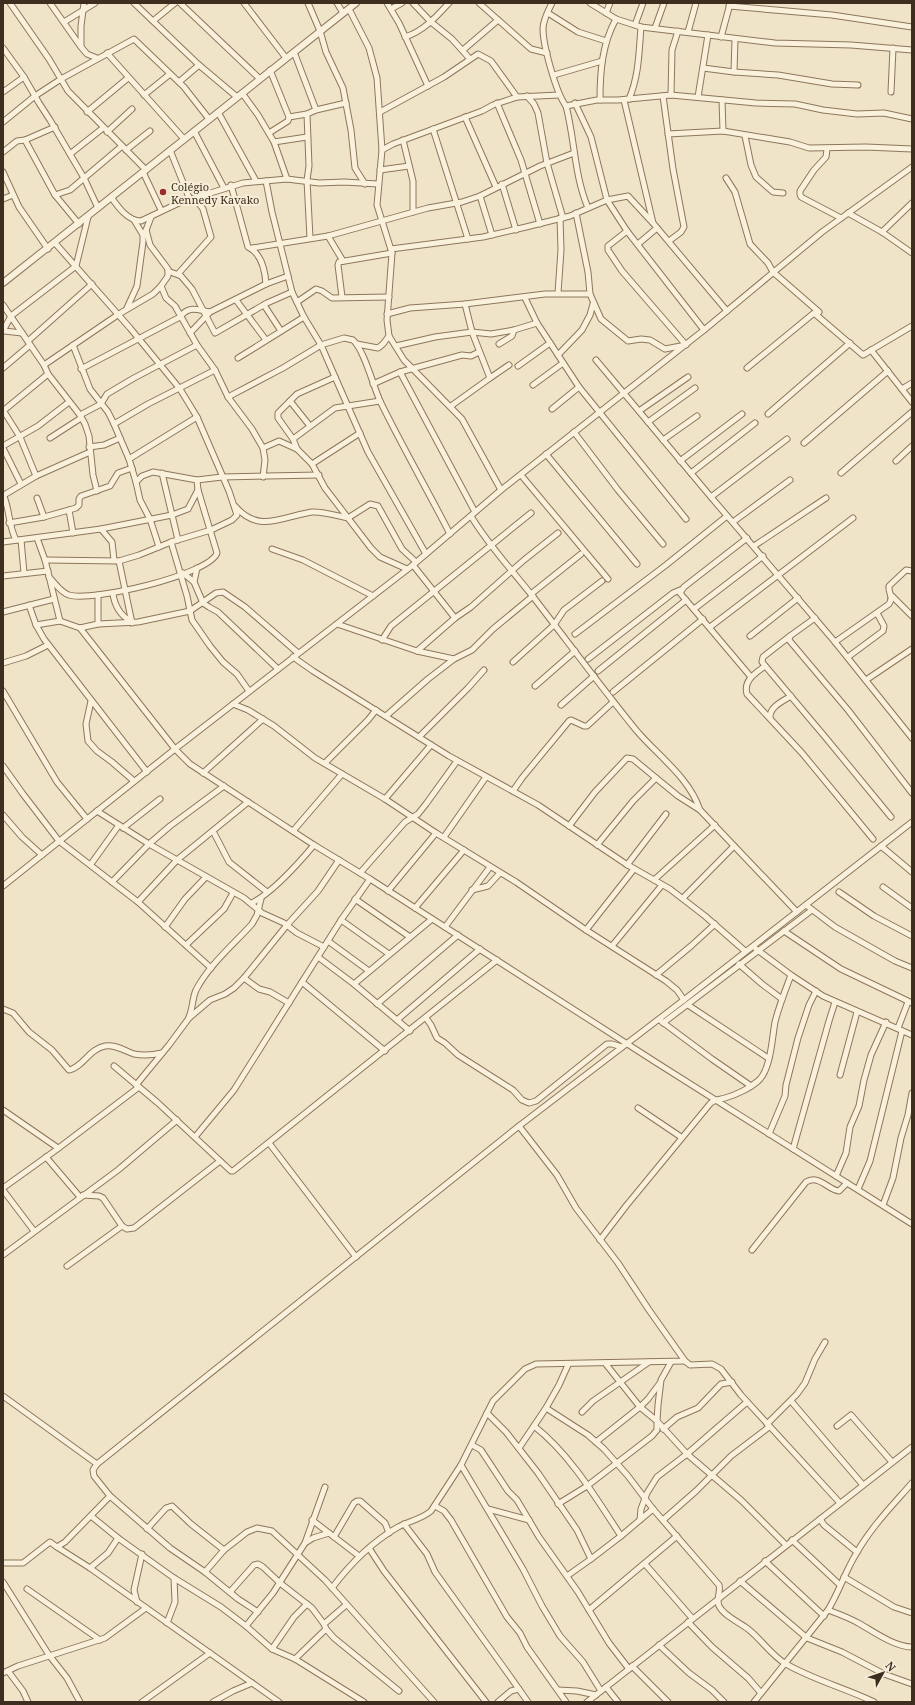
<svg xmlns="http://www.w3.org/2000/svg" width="915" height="1705" viewBox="0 0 915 1705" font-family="'Noto Serif',serif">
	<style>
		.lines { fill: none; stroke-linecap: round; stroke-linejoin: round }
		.minor-casing { stroke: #8d765c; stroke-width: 7 }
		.tertiary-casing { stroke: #8d765c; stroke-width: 8 }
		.minor { stroke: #faf1dc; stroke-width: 5 }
		.tertiary { stroke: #faf1dc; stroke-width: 6 }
		.poi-dot { fill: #9e2a2b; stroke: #f7eed8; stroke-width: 1.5 }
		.labels { text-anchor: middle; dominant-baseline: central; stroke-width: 4; stroke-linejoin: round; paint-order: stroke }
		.poi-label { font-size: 11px; fill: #3d2e20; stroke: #f7eed8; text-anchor: start }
	</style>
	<rect width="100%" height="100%" fill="#f0e4c8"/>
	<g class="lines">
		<defs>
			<g id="minor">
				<path d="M10,3L49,59L68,91L146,170"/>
				<path d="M50,3L81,47L87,54L97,58"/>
				<path d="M134,3L199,65L237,97"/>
				<path d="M180,3L260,79"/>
				<path d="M244,3L286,58"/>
				<path d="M308,3L320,31L326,52L343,88L351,130L355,168L365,184"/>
				<path d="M337,3L343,13"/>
				<path d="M387,3L399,23L428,86"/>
				<path d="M413,3L431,22L452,39L470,59"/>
				<path d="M479,3L531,49L547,53"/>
				<path d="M552,3C548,11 543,20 543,29C543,45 556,93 566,106L597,100H618L671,95L756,103L795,104L823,110L857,114L884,113L912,119"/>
				<path d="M590,3L616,19L641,27L775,43L851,45L912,50"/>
				<path d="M729,6L832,15L912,27"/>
				<path d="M349,9L369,48L377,78L382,150L377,205L392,253L387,320L389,336L404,360L462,419L501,490"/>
				<path d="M391,9L402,3"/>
				<path d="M548,13L578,32L606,41"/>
				<path d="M606,13L610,3"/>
				<path d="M153,21L175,3"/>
				<path d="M64,22L95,3"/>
				<path d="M635,25L643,3"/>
				<path d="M655,28L664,3"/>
				<path d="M688,32L696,3"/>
				<path d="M405,37C424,31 437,16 449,3"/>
				<path d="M721,37L730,4"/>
				<path d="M735,39L734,72L778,75L832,84L858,85"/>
				<path d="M81,46V26L84,3"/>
				<path d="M3,48L24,77L39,103L50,120L84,178L98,208"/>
				<path d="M463,50L498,20"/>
				<path d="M294,52L316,110"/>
				<path d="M107,53L184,139"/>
				<path d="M703,68L734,72"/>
				<path d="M554,75L602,61"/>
				<path d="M179,82L199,65"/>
				<path d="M3,92L24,77"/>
				<path d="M891,92L893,48"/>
				<path d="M242,93L258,115L274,142L287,179"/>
				<path d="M144,95L170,74"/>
				<path d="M671,95L672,50L678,31"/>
				<path d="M527,96L534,104L538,113L547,163L563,218"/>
				<path d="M663,96L673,169L684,227L681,232L669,241"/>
				<path d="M698,97L708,35"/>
				<path d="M629,99C639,76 639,51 641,27"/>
				<path d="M600,100C600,72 602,44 616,19"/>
				<path d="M624,100L653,223"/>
				<path d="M722,100L723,131"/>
				<path d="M497,103L521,160L540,224"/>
				<path d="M575,103L591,137L607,200L627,231L704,330"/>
				<path d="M566,106C575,140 574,175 588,208"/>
				<path d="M87,112L128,78"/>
				<path d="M218,112L256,181"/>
				<path d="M380,112L444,77L478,54L491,61L517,97"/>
				<path d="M289,117L307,114"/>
				<path d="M465,117L496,187"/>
				<path d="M3,122L35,96L61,79L134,39L184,87L209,119"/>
				<path d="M433,129L468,239"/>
				<path d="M194,131L224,188"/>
				<path d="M107,132L132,109"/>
				<path d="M269,133L288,121L289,117L270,70"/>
				<path d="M668,134L723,131L790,142L809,148L866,147L912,149"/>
				<path d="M745,136L751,165L756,177L773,192L783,193"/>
				<path d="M25,140L55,195L79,224"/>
				<path d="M403,140L413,181V212"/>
				<path d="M274,142L307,137"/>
				<path d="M827,149L826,157L814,170L800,191V194L801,197L841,218"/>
				<path d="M126,150L150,131"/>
				<path d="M170,150L190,200"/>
				<path d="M382,150L393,144L482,111L493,105L517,97L559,95"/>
				<path d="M3,152L17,141L25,140L55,127"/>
				<path d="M70,154L103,128"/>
				<path d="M380,170L409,166"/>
				<path d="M3,172L19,207L48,249"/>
				<path d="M143,172L161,210"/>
				<path d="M726,178L735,192L750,244L768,263L773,272L819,312"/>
				<path d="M266,181L272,212L292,292L304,317L321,345L368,452L426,554"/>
				<path d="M502,184L516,230"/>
				<path d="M231,185L248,247C261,253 265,270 266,284"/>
				<path d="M55,195L70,190L122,146"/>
				<path d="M480,196L492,235"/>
				<path d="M111,197C118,207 128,221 141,221L181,202L243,183L287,179L319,183L344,182L378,184"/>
				<path d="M3,199L13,195"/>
				<path d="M576,213L588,272L590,294"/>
				<path d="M848,213L882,232L912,253"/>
				<path d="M882,232L912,203"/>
				<path d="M145,233L151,217"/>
				<path d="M328,236L343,261"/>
				<path d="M310,238L307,180L309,166L307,114L316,110L346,103"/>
				<path d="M638,244L657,228"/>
				<path d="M252,248L328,236L428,208L462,202L480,196L540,166L574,153"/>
				<path d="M391,249L483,237L526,227L570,216L607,200L628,196L653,223L727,311"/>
				<path d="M168,271L181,276L192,289L215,333L267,303L292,292"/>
				<path d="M178,274L211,237L203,209L195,198"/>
				<path d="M161,286L166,298L175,306L197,345L215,370L228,397L252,429L263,448L265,460L263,477"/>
				<path d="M558,293L561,250L560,218"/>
				<path d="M342,297L338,265L339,262L392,253"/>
				<path d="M525,298L537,323L579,387L686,519"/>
				<path d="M236,300L266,340"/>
				<path d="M297,302L316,289L322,291L332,298L389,297"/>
				<path d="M3,305L44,365L48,374L80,415L85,424L89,436L93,475L97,491"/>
				<path d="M264,305L281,331"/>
				<path d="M127,308L137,286L143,242V235L134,220"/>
				<path d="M387,314L410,308L465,304L545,294H590L601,319L628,341L641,339L650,340L665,349L686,345L622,271L608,250V246L627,231"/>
				<path d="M3,331L11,316L76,266L88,217"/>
				<path d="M4,331L22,333"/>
				<path d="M190,333L210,312L266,284L288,276"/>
				<path d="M28,341L92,284"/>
				<path d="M357,344L378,348L383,344L389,336"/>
				<path d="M499,344L512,336L514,330"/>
				<path d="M73,345L90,389L108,412L114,424L129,459L136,482L140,500L150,519L159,547"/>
				<path d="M396,346L435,337L472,332L491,334L514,330L537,323"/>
				<path d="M871,350L912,402"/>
				<path d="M558,355L582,330L590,315L593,304"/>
				<path d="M238,358L304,317"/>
				<path d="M596,360L711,497L835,642L912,738"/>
				<path d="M44,365L119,314L153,294L161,286L168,276V269L150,245L146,230"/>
				<path d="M518,366L550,343"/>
				<path d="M3,368L30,345"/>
				<path d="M747,368L814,313L863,355L912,326"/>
				<path d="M81,369L180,317C189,305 197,310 210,312"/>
				<path d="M400,372L475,512"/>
				<path d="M335,377L297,394L278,413V418L293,439L297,449L312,464L325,488L371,548L380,557L407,569"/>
				<path d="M490,378L509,365"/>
				<path d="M373,384L400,372L462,355L471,356L479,352"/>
				<path d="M533,385L563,363"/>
				<path d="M902,389L912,383"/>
				<path d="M228,397L283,368L321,345L344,338L353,340C364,350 373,385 380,401C402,446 427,489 450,534"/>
				<path d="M290,401L310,426"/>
				<path d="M451,406L490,378L472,332L465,304"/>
				<path d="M552,409L579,387"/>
				<path d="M3,410L20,437L36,476"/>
				<path d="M3,411L48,374"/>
				<path d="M639,411L688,377"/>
				<path d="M768,414L850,343"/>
				<path d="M80,415L101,404L107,394L134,378L197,345"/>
				<path d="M648,422L695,388"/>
				<path d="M114,424L148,404L215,370"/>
				<path d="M574,432L618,490L663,544"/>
				<path d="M50,438L81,418"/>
				<path d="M293,439L335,408L380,401"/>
				<path d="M663,440L697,416"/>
				<path d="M804,443L888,371"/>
				<path d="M3,446L38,426L69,402"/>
				<path d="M89,447L104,445L120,438"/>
				<path d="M3,448L21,484"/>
				<path d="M263,448L279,441L297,449"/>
				<path d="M546,454L637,564"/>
				<path d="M129,459L197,417"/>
				<path d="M680,461L742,414"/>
				<path d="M896,461L912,446"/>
				<path d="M312,464L360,433"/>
				<path d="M162,473L178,540"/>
				<path d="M691,473L755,423"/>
				<path d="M841,473L912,412"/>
				<path d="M521,475L608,579"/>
				<path d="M136,482L142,476L153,472L197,480L222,477L319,475"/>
				<path d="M3,494C10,509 8,525 16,540"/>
				<path d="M4,495L36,476L90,452"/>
				<path d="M711,497L787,439"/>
				<path d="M37,498L44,517"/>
				<path d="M236,507C259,534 284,516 312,512C323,511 337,516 348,518L370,504L378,506L402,549L416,562"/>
				<path d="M69,510L73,533"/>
				<path d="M471,516C488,545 513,571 534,598C568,642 601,687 636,730C658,756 689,777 700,810L797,912"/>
				<path d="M733,522L790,480"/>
				<path d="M9,523L44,517L76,508L79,505V499L81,496L110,486L118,473L132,468"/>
				<path d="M101,529L112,542L114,560"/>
				<path d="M37,538L45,560L60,621"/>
				<path d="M747,538L684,587L680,593L751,677"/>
				<path d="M21,540L24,573"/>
				<path d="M3,542L101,529L172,515L188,509L198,490"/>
				<path d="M171,542L187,596L192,620L210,646L223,662L237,674L249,691"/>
				<path d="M754,546L826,498"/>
				<path d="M272,549L303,560L373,596"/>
				<path d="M45,560L119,561L139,555L171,542L211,530L232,520L237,515L229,491L197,417L180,389L130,328L55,243"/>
				<path d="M119,561L132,623"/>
				<path d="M413,565L455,618L471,607L524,560L558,533"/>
				<path d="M183,573L194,582L203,603L209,607L218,612L278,669"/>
				<path d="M3,576L48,571"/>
				<path d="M49,577C55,583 60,592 69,595C92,602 209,575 217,553L198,490L197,480"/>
				<path d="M194,582L197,568"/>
				<path d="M113,593C114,604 120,616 131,621"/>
				<path d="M531,594L581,554"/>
				<path d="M98,595V624"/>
				<path d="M892,596L912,616"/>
				<path d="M29,605L36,625L44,639L147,772"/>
				<path d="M694,609L763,556"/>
				<path d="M3,612L54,599"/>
				<path d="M815,618L790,636L789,640L848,710L912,793"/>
				<path d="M337,624L417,651L454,659"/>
				<path d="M36,625L60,621L80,628L98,624L138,622L190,611L216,593L223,592L245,607L298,653"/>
				<path d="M710,627L853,518"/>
				<path d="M80,628L175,749L190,764L314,845L370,879L657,1063L912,1224"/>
				<path d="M575,634L666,565L727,516"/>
				<path d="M750,636L798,598"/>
				<path d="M790,636L763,657L762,662L826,738L891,817"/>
				<path d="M382,640L391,626L531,513"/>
				<path d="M835,642L889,604C894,597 888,593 889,586L906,570L912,571"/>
				<path d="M417,651L455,618"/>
				<path d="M293,657L313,671L449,756L538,805L626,864L670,889L705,916L745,951"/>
				<path d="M848,657L883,631L884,626L877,613"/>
				<path d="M588,659L673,593L680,590"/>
				<path d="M513,662L554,625L564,610L602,581"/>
				<path d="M3,663L26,656L48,645"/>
				<path d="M765,666C756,673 743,680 747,694L802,753L873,839"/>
				<path d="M598,671L686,600"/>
				<path d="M866,680L912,649"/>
				<path d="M535,686L575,651"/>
				<path d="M3,691L57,782L87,819"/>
				<path d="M613,692L703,619"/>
				<path d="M91,701L86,724L88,741L97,751L112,762L134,781"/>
				<path d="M233,704L248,710L274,726L315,758L385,799L436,833L516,882L586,930L666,981L677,990L684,1000"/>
				<path d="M561,705L594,676"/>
				<path d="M386,716L428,679L454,659L472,650L493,629L533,596"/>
				<path d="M770,718C769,707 783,701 791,696"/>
				<path d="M419,737L468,688L484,670"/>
				<path d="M325,763L368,720L376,710"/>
				<path d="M3,766L23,794L59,841L138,902L211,968"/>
				<path d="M203,773L263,719"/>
				<path d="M513,791L522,778L569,721L571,720L584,726H587L613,702"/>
				<path d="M385,799L431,745"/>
				<path d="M97,811L149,844L244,898L262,913L284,923L297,933L324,947"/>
				<path d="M3,815L22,837L42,855"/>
				<path d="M569,826L595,792L627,758L633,759L678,796L700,810"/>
				<path d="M123,828L160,799"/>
				<path d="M213,831L229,862L267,892"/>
				<path d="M293,831L342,774"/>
				<path d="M444,837L486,777"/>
				<path d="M597,845L633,801L656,778"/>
				<path d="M881,846L912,872"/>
				<path d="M91,864L119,825"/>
				<path d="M627,865L666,814"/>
				<path d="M360,873L405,822L418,814L426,804L457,761"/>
				<path d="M654,880L715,825"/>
				<path d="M112,882L149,844L170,826L224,786"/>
				<path d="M3,886L175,749L413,565L501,490L704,330L822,232L912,167"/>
				<path d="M883,887L912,908"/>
				<path d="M472,890L488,886L500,873"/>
				<path d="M388,891L436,833"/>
				<path d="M839,892L874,916L912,936"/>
				<path d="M683,898L734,846"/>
				<path d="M355,899L410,937"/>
				<path d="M138,902L177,860L248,802"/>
				<path d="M252,903C273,892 298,864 314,845"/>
				<path d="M806,905L835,927L895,961L912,968"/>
				<path d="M415,908L464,850"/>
				<path d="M341,920L389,954"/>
				<path d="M165,927L185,899L206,877"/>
				<path d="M445,927L490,867"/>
				<path d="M586,930L634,869"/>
				<path d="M784,931L841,969L912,1003"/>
				<path d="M328,941L369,971"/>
				<path d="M186,945L224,909L233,893"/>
				<path d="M612,946L662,885"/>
				<path d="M756,949L791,975L823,996L912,1035"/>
				<path d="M318,957L354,984L410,1031"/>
				<path d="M739,964L762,984L782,999"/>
				<path d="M656,975L691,946L715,924"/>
				<path d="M244,978L259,989L270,992L289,1003"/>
				<path d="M302,982L385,1051"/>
				<path d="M354,984L432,919"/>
				<path d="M377,1004L458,935"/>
				<path d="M688,1005L768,1058"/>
				<path d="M3,1009L13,1013L29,1032L52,1050L69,1070C83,1067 89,1049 105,1046C115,1044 125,1051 134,1054C144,1056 153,1055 162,1053"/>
				<path d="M189,1017C193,1008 192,999 196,990C209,965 233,945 252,924L257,915L261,899"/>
				<path d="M426,1018L431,1025L437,1038L445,1043L458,1055L513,1090L522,1100L529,1103L536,1101L607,1044H612L622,1047"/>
				<path d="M397,1020L480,949"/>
				<path d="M661,1021L712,1059L751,1086"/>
				<path d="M663,1023L812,910"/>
				<path d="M898,1028L908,1002"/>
				<path d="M114,1066L158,1103L231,1171H233L497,960"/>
				<path d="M840,1075L857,1012"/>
				<path d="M136,1085L169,1045L189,1018L210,1000L225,994L234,988L244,978L287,925L318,891L339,860"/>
				<path d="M638,1108L681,1137"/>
				<path d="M3,1110L58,1148"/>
				<path d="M769,1134L785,1096L786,1085L798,1038L809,1005L816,991"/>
				<path d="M195,1137L234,1090L341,920L370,879"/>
				<path d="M269,1143L356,1257"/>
				<path d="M793,1149L829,1021L835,1002"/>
				<path d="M46,1157L80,1197"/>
				<path d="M836,1176L846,1153L850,1127L859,1106L864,1080L871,1055L886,1022"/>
				<path d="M3,1188L56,1150L139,1087"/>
				<path d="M858,1189L870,1161L902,1031"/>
				<path d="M3,1190L34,1231"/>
				<path d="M83,1195L99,1196L103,1198L122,1226"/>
				<path d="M883,1205L893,1178L901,1138L908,1115L912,1093"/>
				<path d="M600,1240L626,1206L709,1105C714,1099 718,1100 725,1098C736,1095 750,1088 758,1081C771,1070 772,1038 775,1022C779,1006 785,991 791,975"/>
				<path d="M752,1250L806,1182C819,1174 828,1190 839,1191L847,1183"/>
				<path d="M3,1255L118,1170L177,1120"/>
				<path d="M67,1266L122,1226L127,1229L134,1228L220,1161"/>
				<path d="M685,1361L690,1365L712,1364L721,1369L741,1395L840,1503"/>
				<path d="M671,1362L661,1380L658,1405L657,1421L687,1454L741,1500L786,1545"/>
				<path d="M3,1396L97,1464"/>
				<path d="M791,1401L863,1485"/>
				<path d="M546,1408L559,1385L568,1365"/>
				<path d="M582,1412L593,1401L649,1362"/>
				<path d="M487,1413L506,1432L538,1473L577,1530L591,1559L567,1576"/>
				<path d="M767,1424L797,1394L805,1383L815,1359L825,1342"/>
				<path d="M534,1426C570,1454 596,1498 621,1536"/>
				<path d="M837,1426L851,1415L892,1462"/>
				<path d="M663,1429L677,1417L698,1408L721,1384L732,1382"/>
				<path d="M596,1442L640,1407L648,1399L660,1383"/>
				<path d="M472,1445L481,1450L508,1491L517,1500L539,1537L578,1592L609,1643L629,1669"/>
				<path d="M519,1448L546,1408L588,1435L604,1449L628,1476L653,1509L719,1585C721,1592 716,1599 719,1606C724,1616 739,1622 748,1629C762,1640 771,1655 786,1664C814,1680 845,1688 874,1702"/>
				<path d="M461,1465L523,1569L542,1606L560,1636L583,1662L601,1691"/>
				<path d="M110,1496L170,1548L205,1572L238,1599L258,1612"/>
				<path d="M558,1504L587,1486L652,1436L657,1430V1421L640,1407L605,1363"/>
				<path d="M435,1506L444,1511L451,1520L507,1617L520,1633L527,1647L566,1702"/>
				<path d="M488,1509L529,1520"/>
				<path d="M91,1516L118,1538L174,1578L221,1607L246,1626L272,1649L295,1659L364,1702"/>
				<path d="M820,1519L824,1525L857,1552"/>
				<path d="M312,1520L359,1556"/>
				<path d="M640,1520L641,1509L647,1493L657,1477L687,1454L747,1402"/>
				<path d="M663,1520L696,1491L731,1456L769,1427"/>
				<path d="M404,1524L427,1554L435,1572L509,1675L528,1702"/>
				<path d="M147,1529L166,1508L172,1506L191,1524L224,1550"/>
				<path d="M334,1537L354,1503L357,1501H360L385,1523L389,1533"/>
				<path d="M792,1540L840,1585"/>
				<path d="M305,1543L325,1487"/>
				<path d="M57,1547L90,1568L279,1702"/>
				<path d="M369,1548L384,1571L486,1702"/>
				<path d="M591,1559L621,1536L653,1509"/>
				<path d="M765,1561L824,1616"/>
				<path d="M3,1563H23L50,1542L57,1547L65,1542L110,1496L94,1476L93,1470L97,1464L519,1126L689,996L912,822"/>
				<path d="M645,1564L692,1618"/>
				<path d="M90,1568L108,1553L118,1538"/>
				<path d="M205,1572L224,1550L247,1532L257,1528L272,1531L325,1580L434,1702"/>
				<path d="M844,1577L894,1607L912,1613"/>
				<path d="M740,1581L807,1638L842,1652L884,1674L912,1684"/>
				<path d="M3,1582L49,1655L67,1678L80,1702"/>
				<path d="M332,1588C350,1564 372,1542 398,1527C409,1521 422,1519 431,1511L461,1465L493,1401L525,1369L536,1364L685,1361L649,1310L618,1263L576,1208L557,1175L519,1126"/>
				<path d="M27,1589L100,1640"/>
				<path d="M230,1592L254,1565L258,1564L263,1567L280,1583L312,1608L324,1624L326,1629L295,1659"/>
				<path d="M137,1602L134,1590L142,1554"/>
				<path d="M589,1610L677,1536"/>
				<path d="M828,1610C839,1614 850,1618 860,1624C874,1632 895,1647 912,1647"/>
				<path d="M688,1622L712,1647L748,1678L761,1693"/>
				<path d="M167,1623L175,1602L174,1578"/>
				<path d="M324,1624L346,1605"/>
				<path d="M246,1626L273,1593L305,1543L313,1538L329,1533"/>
				<path d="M326,1629L334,1638L399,1691"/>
				<path d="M659,1645L689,1673L712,1690L724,1702"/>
				<path d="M272,1649L294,1617L307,1604"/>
				<path d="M632,1666L668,1702"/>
				<path d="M8,1671L23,1691L28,1702"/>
				<path d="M3,1673L18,1666L105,1638L146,1608"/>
				<path d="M606,1687L618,1702"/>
				<path d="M558,1690L577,1691L596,1695"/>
				<path d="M142,1702L210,1653"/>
				<path d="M213,1702L233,1691L252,1683"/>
				<path d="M498,1702L511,1691L519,1689"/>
				<path d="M587,1702L912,1447"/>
				<path d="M754,1702L828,1610C839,1592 845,1572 856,1554C871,1527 892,1506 912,1483"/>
			</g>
			<path id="tertiary" d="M3,283L356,3"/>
		</defs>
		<use href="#minor" class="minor-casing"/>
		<use href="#tertiary" class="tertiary-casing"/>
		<use href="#minor" class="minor"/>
		<use href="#tertiary" class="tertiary"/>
	</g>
	<circle class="poi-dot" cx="163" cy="192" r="4"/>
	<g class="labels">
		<g class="poi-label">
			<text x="171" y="186">Colégio<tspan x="171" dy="13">Kennedy Kavako</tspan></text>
		</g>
	</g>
	<rect width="915" height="1705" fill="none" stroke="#3d2e20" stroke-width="8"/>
	<g transform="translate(883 1673) rotate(50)" stroke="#f7eed8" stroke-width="3" paint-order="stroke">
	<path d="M0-3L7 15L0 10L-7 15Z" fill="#3d2e20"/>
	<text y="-6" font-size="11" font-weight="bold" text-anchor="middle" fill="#3d2e20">N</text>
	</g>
</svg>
